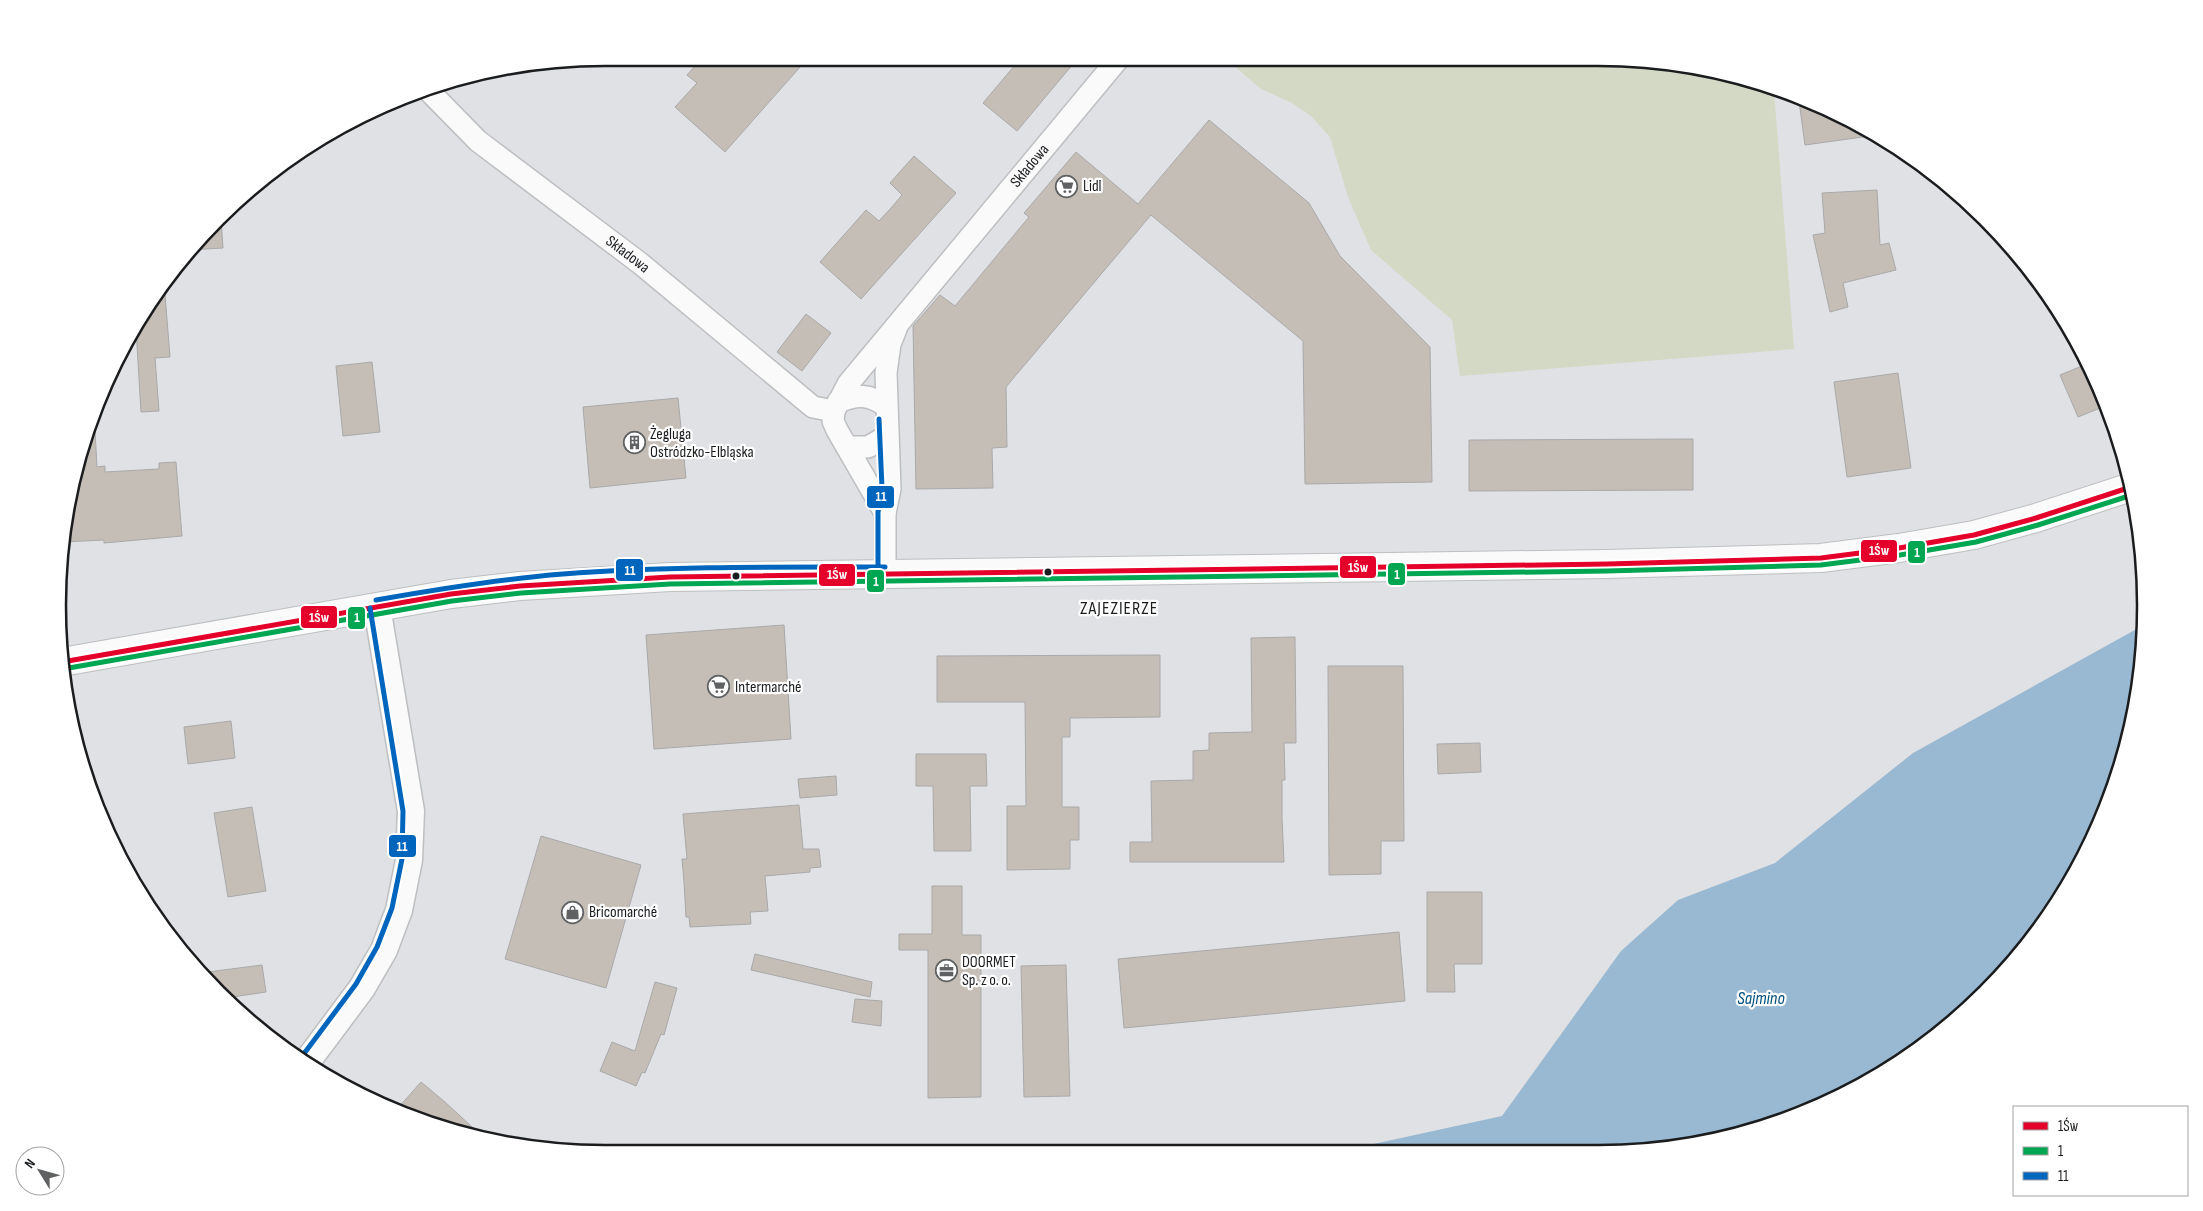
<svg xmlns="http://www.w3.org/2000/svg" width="2203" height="1211" viewBox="0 0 2203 1211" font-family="'Sofia Sans Condensed',sans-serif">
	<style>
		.green { fill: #d3d9c4 }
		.water { fill: #99b8d2 }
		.building { fill: #c4beb7; stroke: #aaa9aa }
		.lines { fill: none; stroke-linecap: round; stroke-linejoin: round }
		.minor-casing { stroke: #bdbfc1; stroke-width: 24 }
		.tertiary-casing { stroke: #bdbfc1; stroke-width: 29 }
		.secondary-casing { stroke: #bdbfc1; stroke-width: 30 }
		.minor { stroke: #fafafb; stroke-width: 21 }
		.tertiary { stroke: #fafafb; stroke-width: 26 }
		.secondary { stroke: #fafafb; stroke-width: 28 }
		.bus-1-casing { stroke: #fff; stroke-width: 9 }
		.bus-2-casing { stroke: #fff; stroke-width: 9 }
		.bus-3-casing { stroke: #fff; stroke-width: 9 }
		.bus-1 { stroke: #e4002b; stroke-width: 5 }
		.bus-2 { stroke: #00a651; stroke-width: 5 }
		.bus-3 { stroke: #0065bd; stroke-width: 5 }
		.bus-dot { fill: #1a1c1e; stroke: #fff; stroke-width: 2 }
		.labels { text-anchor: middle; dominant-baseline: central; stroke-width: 4.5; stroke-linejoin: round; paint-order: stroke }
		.street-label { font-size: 16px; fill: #1a1c1e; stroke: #fff }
		.poi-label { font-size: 16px; fill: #1a1c1e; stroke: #fff; text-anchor: start }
		.neighbourhood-label { font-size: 18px; letter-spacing: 1px; fill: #1a1c1e; stroke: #fff }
		.water-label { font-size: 18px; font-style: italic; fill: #01507d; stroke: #fff }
		.rim { fill: none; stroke: #1a1c1e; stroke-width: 2.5 }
		.line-badge { stroke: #fff; stroke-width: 2 }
		.badge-label { font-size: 14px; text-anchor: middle; font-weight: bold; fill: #fff }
	</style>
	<rect width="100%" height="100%" fill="#dfe1e4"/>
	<path class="green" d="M1225,58L1633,59L1740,76L1774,91L1794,349L1460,376L1452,320L1371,250L1348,197L1330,137L1311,116L1292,103L1261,89Z"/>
	<path class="water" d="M2142,626L2141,677L2117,781L2072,879L2009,967L1902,1061L1807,1112L1669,1149L1346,1150L1502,1116L1621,951L1678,900L1775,863L1913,753Z"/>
	<g class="building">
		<path d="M702,58H808L725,152L675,107L697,83L687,75Z"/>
		<path d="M1021,58H1078L1017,131L983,103Z"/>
		<path d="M1799,101L1871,131L1877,135L1805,145Z"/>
		<path d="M1209,120L1309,203L1340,256L1430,347L1432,482L1305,484L1303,341L1151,215L1006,387L1007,447L992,448L993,488L916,489L913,326L940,295L955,306L1029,217L1024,213L1076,152L1138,204Z"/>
		<path d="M914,156L956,193L861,299L820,262L866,210L879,221L891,208L902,195L890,183Z"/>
		<path d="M1877,190L1880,245L1889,243L1896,270L1843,283L1848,307L1830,312L1813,235L1825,233L1822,193Z"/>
		<path d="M221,219L223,248L189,250L194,244Z"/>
		<path d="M164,282L170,357L155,358L159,411L141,412L136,328L150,301Z"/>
		<path d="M806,314L831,333L802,371L777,352Z"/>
		<path d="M372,362L380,432L343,436L336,366Z"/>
		<path d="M2089,363L2105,406L2078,417L2060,375Z"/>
		<path d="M1898,373L1911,468L1847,477L1834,382Z"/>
		<path d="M678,398L686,478L590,488L583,407Z"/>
		<path d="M94,413L97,467L105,466V472L159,469V463L176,462L182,536L104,543V540L63,542L76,464Z"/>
		<path d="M1693,439V490L1469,491V440Z"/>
		<path d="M784,625L791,739L654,749L646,635Z"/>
		<path d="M1295,637L1296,743H1284L1285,780H1282V818L1284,862H1130V842H1152L1151,781L1193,780V751L1209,750V733L1252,732L1251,638Z"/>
		<path d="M1160,655V717L1070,718V737H1062V807H1079V840H1070V869L1007,870V806H1026L1025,702H937V656Z"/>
		<path d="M1328,666H1403L1404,841H1381V874L1329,875Z"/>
		<path d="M231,721L235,758L188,764L184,727Z"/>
		<path d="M1480,743L1481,772L1438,774L1437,744Z"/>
		<path d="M916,754H986L987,786H970L971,851H934L933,786H916Z"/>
		<path d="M836,776L837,795L800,798L798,779Z"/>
		<path d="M799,805L803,849H819L821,867L810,868V872L765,876L768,911L750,912L751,924L690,927L689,917H686L684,882L682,859H687L683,814Z"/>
		<path d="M252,807L266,891L228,897L214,813Z"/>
		<path d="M541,836L641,865L606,988L505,959Z"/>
		<path d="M932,886H962V935H981V1097L928,1098V950H899V934H932Z"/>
		<path d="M1427,892H1482V964H1454L1455,992H1427Z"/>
		<path d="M1399,932L1405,1001L1124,1028L1118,959Z"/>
		<path d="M755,954L872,982L870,997L751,970Z"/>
		<path d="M262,965L266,992L239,996L226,998L200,973Z"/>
		<path d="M1066,965L1070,1096L1024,1097L1021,966Z"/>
		<path d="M655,982L677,988L664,1035L661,1034L645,1073L642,1072L636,1086L600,1071L612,1042L635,1051Z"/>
		<path d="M855,999L882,1001L881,1026L852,1022Z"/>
		<path d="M421,1082L445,1102L484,1138L463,1135L398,1108Z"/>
	</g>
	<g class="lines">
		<defs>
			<g id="minor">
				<path id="s1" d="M426,88L478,141L641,264L813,407L834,411"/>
				<path d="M838,402C857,394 869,394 886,406"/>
				<path d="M847,447H868L887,436"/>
				<path id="s2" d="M885,513L837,430L833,421L834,411L848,384L1119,58"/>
				<path d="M885,574V513L890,489L886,373L890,344L896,329"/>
			</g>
			<path id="tertiary" d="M306,1063L362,988L384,950L399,910L409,860L411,811L377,607"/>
			<path id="secondary" d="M62,662L451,594L520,586L670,577L1607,564L1821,558L1899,548L1974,535L2036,518L2131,487"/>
		</defs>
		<use href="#minor" class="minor-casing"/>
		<use href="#tertiary" class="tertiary-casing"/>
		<use href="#secondary" class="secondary-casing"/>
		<use href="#minor" class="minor"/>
		<use href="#tertiary" class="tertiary"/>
		<use href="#secondary" class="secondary"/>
		<defs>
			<path id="bus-1" d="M62,662L451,594L520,586L670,577L1607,564L1821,558L1899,548L1974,535L2036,518L2131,487"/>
			<path id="bus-2" d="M63,669L452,601L521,593L670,584L1607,571L1821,565L1900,555L1976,542L2038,525L2132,495"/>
			<g id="bus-3">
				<path d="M878,574V512L882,488L879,419"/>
				<path d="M376,600C438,589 500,579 563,574C670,566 778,567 885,567"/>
				<path d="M300,1059L356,984L377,947L392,908L402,859L403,811L370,608"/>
			</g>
		</defs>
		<use href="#bus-1" class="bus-1-casing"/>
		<use href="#bus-2" class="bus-2-casing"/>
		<use href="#bus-3" class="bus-3-casing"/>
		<use href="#bus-1" class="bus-1"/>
		<use href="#bus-2" class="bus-2"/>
		<use href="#bus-3" class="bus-3"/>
	</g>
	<defs>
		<symbol id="supermarket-ring" viewBox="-11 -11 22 22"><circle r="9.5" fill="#fff" stroke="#5f6163" stroke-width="1.5"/><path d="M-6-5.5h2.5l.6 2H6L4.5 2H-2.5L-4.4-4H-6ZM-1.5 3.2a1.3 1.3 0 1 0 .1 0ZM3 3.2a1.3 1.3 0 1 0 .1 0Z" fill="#5f6163"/></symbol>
		<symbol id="building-ring" viewBox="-11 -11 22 22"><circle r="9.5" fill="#fff" stroke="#5f6163" stroke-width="1.5"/><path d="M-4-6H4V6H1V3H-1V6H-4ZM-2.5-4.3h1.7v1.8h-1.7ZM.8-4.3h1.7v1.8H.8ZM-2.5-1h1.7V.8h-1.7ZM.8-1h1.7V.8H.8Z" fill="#5f6163"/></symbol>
		<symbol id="shop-ring" viewBox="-11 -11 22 22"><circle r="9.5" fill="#fff" stroke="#5f6163" stroke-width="1.5"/><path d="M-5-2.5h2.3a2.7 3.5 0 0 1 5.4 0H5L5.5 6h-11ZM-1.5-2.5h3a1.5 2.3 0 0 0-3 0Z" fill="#5f6163"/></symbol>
		<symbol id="office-ring" viewBox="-11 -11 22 22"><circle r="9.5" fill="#fff" stroke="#5f6163" stroke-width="1.5"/><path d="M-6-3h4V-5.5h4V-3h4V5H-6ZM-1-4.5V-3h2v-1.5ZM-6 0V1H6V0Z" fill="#5f6163"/></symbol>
	</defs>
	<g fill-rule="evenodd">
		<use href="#supermarket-ring" x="1054" y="174" width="25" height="25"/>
		<use href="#building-ring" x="622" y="430" width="25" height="25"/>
		<use href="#supermarket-ring" x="706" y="674" width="25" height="25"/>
		<use href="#shop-ring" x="560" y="900" width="25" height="25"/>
		<use href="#office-ring" x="934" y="958" width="25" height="25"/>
	</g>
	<g class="bus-dot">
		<circle cx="1048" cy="572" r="4.5"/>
		<circle cx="736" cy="576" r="4.5"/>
	</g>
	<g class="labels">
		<g class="street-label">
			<text stroke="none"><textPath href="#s2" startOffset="430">Składowa</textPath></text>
			<text stroke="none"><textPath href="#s1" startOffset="262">Składowa</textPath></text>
		</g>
		<g class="poi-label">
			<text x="1083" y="186">Lidl</text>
			<text x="650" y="434">Żegluga<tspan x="650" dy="18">Ostródzko-Elbląska</tspan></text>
			<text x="735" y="687">Intermarché</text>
			<text x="589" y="912">Bricomarché</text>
			<text x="962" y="962">DOORMET<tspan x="962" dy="18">Sp. z o. o.</tspan></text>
		</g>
		<g class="neighbourhood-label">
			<text x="1119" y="608">ZAJEZIERZE</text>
		</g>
		<g class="water-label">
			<text x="1761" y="998">Sajmino</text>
		</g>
	</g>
	<path d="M0 0H2203V1211H0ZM605 66H1598A539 539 0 0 1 2137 605V606A539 539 0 0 1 1598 1145H605A539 539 0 0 1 66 606V605A539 539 0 0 1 605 66Z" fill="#fff" fill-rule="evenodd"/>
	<path class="rim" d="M605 66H1598A539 539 0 0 1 2137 605V606A539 539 0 0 1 1598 1145H605A539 539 0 0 1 66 606V605A539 539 0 0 1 605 66Z"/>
	<g class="line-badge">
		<rect x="866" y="485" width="29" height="24" rx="5" fill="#0065bd"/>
		<rect x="1860" y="539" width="38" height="24" rx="5" fill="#e4002b"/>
		<rect x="1907" y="540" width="19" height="24" rx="5" fill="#00a651"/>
		<rect x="1339" y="555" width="38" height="24" rx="5" fill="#e4002b"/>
		<rect x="615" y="558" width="29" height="24" rx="5" fill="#0065bd"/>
		<rect x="1387" y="562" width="19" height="24" rx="5" fill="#00a651"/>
		<rect x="818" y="563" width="38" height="24" rx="5" fill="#e4002b"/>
		<rect x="866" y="569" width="19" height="24" rx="5" fill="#00a651"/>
		<rect x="300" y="605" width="38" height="24" rx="5" fill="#e4002b"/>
		<rect x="347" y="606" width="19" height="24" rx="5" fill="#00a651"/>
		<rect x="388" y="834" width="29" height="24" rx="5" fill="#0065bd"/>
	</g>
	<g class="badge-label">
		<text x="881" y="501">11</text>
		<text x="1879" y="555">1Św</text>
		<text x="1917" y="557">1</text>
		<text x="1358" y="572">1Św</text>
		<text x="630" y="575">11</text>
		<text x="1397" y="579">1</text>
		<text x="837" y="579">1Św</text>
		<text x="876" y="586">1</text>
		<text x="319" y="622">1Św</text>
		<text x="357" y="622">1</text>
		<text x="402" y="851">11</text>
	</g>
	<rect x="2013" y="1106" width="175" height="90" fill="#ffffff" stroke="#a3a4a5"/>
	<rect x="2023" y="1122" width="25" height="8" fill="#e4002b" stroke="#a3a4a5"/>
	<text x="2058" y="1131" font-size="15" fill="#1a1c1e">1Św</text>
	<rect x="2023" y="1147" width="25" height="8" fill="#00a651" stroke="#a3a4a5"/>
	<text x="2058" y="1156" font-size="15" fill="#1a1c1e">1</text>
	<rect x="2023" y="1172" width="25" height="8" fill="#0065bd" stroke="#a3a4a5"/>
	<text x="2058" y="1181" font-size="15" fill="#1a1c1e">11</text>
	<g transform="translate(40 1171) rotate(307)"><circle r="24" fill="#ffffff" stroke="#a3a4a5"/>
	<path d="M0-4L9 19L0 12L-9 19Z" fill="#5f6163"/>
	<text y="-8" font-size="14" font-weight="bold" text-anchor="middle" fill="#1a1c1e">N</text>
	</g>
</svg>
